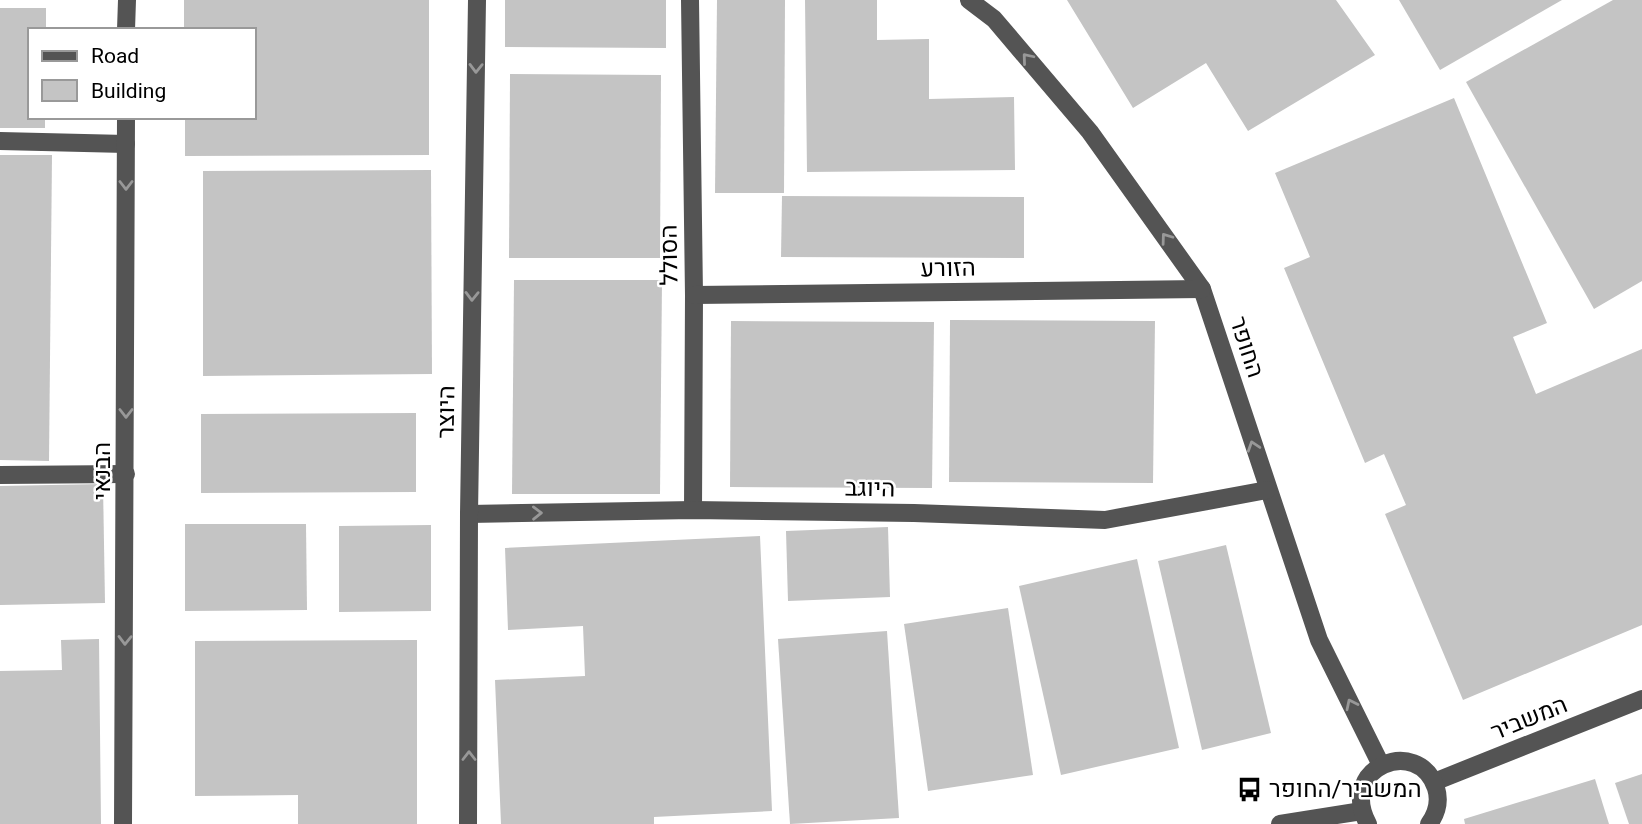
<svg xmlns="http://www.w3.org/2000/svg" width="1642" height="824" viewBox="0 0 1642 824" font-family="Roboto,Heebo,sans-serif">
	<style>
		.building { fill: #c4c4c4 }
		.lines { fill: none; stroke-linecap: round; stroke-linejoin: round }
		.minor { stroke: #545454; stroke-width: 18 }
		.oneway { stroke: #989898 }
		.labels { text-anchor: middle; dominant-baseline: central; stroke-width: 5; stroke-linejoin: round; paint-order: stroke }
		.street-label { font-size: 24px; fill: #000; stroke: #fff }
		.poi-label { font-size: 24px; fill: #000; stroke: #fff; text-anchor: start }
	</style>
	<rect width="100%" height="100%" fill="#fff"/>
	<g class="building">
		<path d="M184,0H429V155L185,156V117H254V30H184Z"/>
		<path d="M505,0H666V48L505,47Z"/>
		<path d="M717,0H785L784,193H715Z"/>
		<path d="M805,0H877V40L929,39V99L1014,97L1015,170L807,172Z"/>
		<path d="M1067,0H1336L1375,55L1248,131L1206,63L1133,108Z"/>
		<path d="M1399,0H1562L1440,70Z"/>
		<path d="M1613,0H1642V281L1594,309L1466,82Z"/>
		<path d="M0,8H46V30H30V117H45V128H0Z"/>
		<path d="M510,74L661,75L660,258H509Z"/>
		<path d="M1454,98L1547,323L1513,337L1536,394L1642,349V625L1463,700L1385,514L1406,505L1384,454L1365,463L1284,268L1310,257L1275,173Z"/>
		<path d="M0,155H52L49,461L0,460Z"/>
		<path d="M431,170L432,374L203,376V171Z"/>
		<path d="M782,196L1024,197V258L781,257Z"/>
		<path d="M514,280H662L660,494H512Z"/>
		<path d="M950,320L1155,321L1153,483L949,482Z"/>
		<path d="M731,321L934,322L932,488L730,487Z"/>
		<path d="M416,413V492L201,493V414Z"/>
		<path d="M103,484L105,603L0,605V486Z"/>
		<path d="M185,524H306L307,610L185,611Z"/>
		<path d="M431,525V611L339,612V526Z"/>
		<path d="M888,527L890,597L788,601L786,531Z"/>
		<path d="M760,536L772,811L654,817V824H501L495,680L585,676L583,626L508,630L505,548Z"/>
		<path d="M1226,545L1271,733L1202,750L1158,561Z"/>
		<path d="M1137,559L1179,748L1061,775L1019,586Z"/>
		<path d="M1008,608L1033,775L928,791L904,624Z"/>
		<path d="M887,631L899,818L790,824L778,639Z"/>
		<path d="M99,639L101,824H0V671L62,670L61,640Z"/>
		<path d="M417,640V824H298V795L195,796V641Z"/>
		<path d="M1642,774V824H1629L1615,783Z"/>
		<path d="M1595,779L1609,824H1465L1464,819Z"/>
	</g>
	<g class="lines">
		<g class="minor">
			<path d="M690,0L694,295L693,510"/>
			<path d="M969,0L994,19L1090,132L1202,289L1319,640L1381,765"/>
			<path d="M126,30L127,0"/>
			<path d="M0,141L126,144"/>
			<path d="M694,295L1202,289"/>
			<path d="M0,475L126,474"/>
			<path d="M469,514L693,510L914,513L1105,520L1267,490"/>
			<path d="M1434,782L1642,699"/>
			<path d="M123,824L126,117"/>
			<path d="M468,824L469,514L477,0"/>
			<path d="M1280,824L1362,811"/>
			<path d="M1368,824C1337,767 1418,735 1436,788C1440,801 1437,813 1429,824"/>
		</g>
	</g>
	<defs><path id="oneway-chevron" d="M-2-3.5L2.5 0L-2 3.5" fill="none" stroke-width="1.6" stroke-linecap="round" stroke-linejoin="round" transform="scale(1.75)"/></defs>
	<g class="oneway">
		<use href="#oneway-chevron" transform="translate(1027 58) rotate(-130)"/>
		<use href="#oneway-chevron" transform="translate(476 68) rotate(91)"/>
		<use href="#oneway-chevron" transform="translate(126 185) rotate(90)"/>
		<use href="#oneway-chevron" transform="translate(1166 238) rotate(-126)"/>
		<use href="#oneway-chevron" transform="translate(472 296) rotate(91)"/>
		<use href="#oneway-chevron" transform="translate(126 413) rotate(90)"/>
		<use href="#oneway-chevron" transform="translate(1253 446) rotate(-108)"/>
		<use href="#oneway-chevron" transform="translate(537 513) rotate(-1)"/>
		<use href="#oneway-chevron" transform="translate(125 640) rotate(91)"/>
		<use href="#oneway-chevron" transform="translate(1351 704) rotate(-116)"/>
		<use href="#oneway-chevron" transform="translate(469 756) rotate(-90)"/>
	</g>
	<defs>
		<symbol id="bus-bare" viewBox="-9 -9 18 18"><path d="M-5-6H5V4H4V6H2V4H-2V6H-4V4H-5ZM-3.5-4V0h7V-4ZM-3.5 1.2v1.5H-2V1.2ZM2 1.2v1.5H3.5V1.2Z" fill="#000" stroke="#fff" stroke-width="2.5" paint-order="stroke"/></symbol>
	</defs>
	<g fill-rule="evenodd">
		<use href="#bus-bare" x="1232" y="772" width="35" height="35"/>
	</g>
	<g class="labels">
		<g class="street-label">
			<text transform="translate(669 255) rotate(-91)">הסולל</text>
			<text transform="translate(948 268) rotate(-1)">הזורע</text>
			<text transform="translate(1247 347) rotate(72)">החופר</text>
			<text transform="translate(446 412) rotate(-89)">היוצר</text>
			<text transform="translate(102 471) rotate(-90)">הבנאי</text>
			<text transform="translate(870 488) rotate(1)">היוגב</text>
			<text transform="translate(1529 718) rotate(-22)">המשביר</text>
		</g>
		<g class="poi-label">
			<text x="1269" y="789">המשביר/החופר</text>
		</g>
	</g>
	<rect x="28" y="28" width="228" height="91" fill="#ffffff" stroke="#999999" stroke-width="2"/>
	<rect x="42" y="51" width="35" height="10" fill="#545454" stroke="#999999" stroke-width="2"/>
	<text x="91" y="63" font-size="21" fill="#000000">Road</text>
	<rect x="42" y="80" width="35" height="21" fill="#c4c4c4" stroke="#999999" stroke-width="2"/>
	<text x="91" y="98" font-size="21" fill="#000000">Building</text>
</svg>
